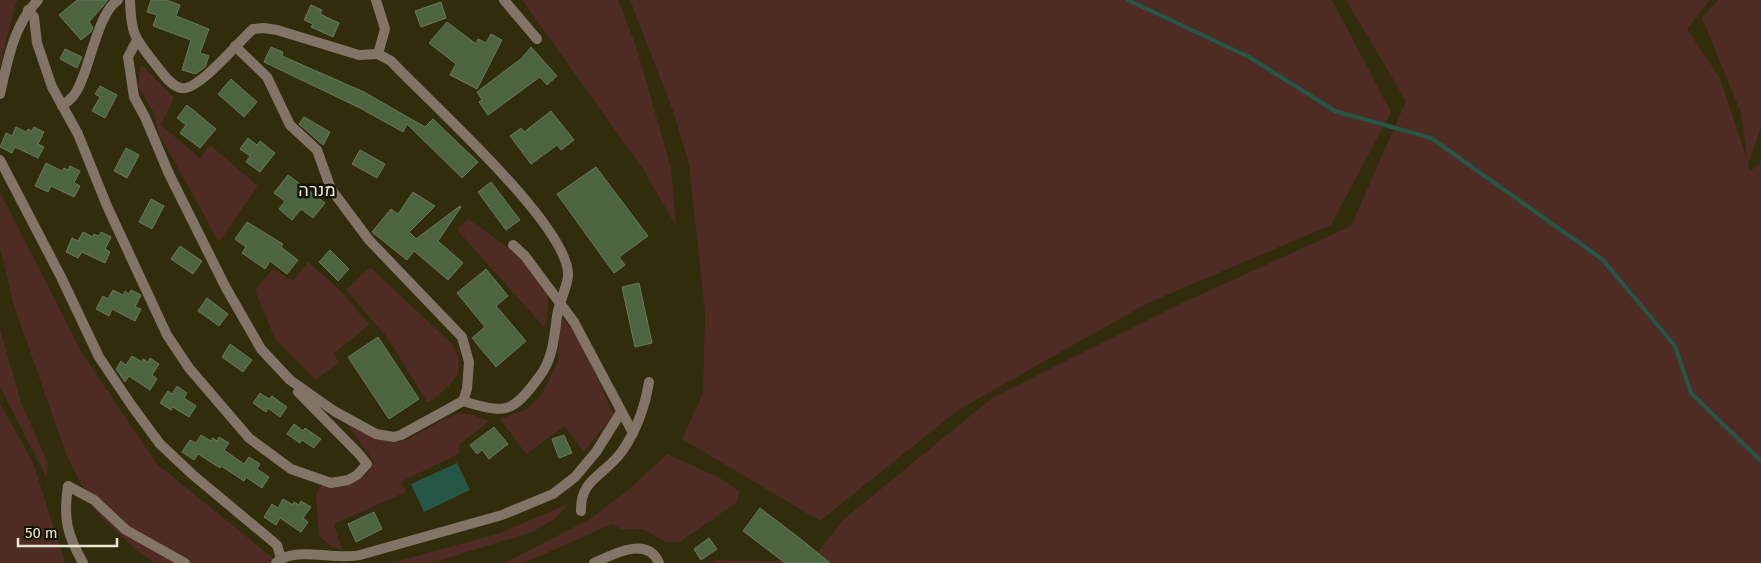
<svg xmlns="http://www.w3.org/2000/svg" width="1761" height="563" viewBox="0 0 1761 563" font-family="'Fira Sans',Heebo,sans-serif">
	<style>
		.green { fill: #4e2b23 }
		.water { fill: #265746 }
		.lines { fill: none; stroke-linecap: round; stroke-linejoin: round }
		.stream { stroke: #265746; stroke-width: 4 }
		.building { fill: #4d6441; stroke: #67795d }
		.street { stroke: #827466; stroke-width: 10 }
		.labels { text-anchor: middle; dominant-baseline: central; stroke-width: 5; stroke-linejoin: round; paint-order: stroke }
		.quarter-label { font-size: 18px; fill: #e9e7d4; stroke: #161407 }
	</style>
	<rect width="100%" height="100%" fill="#312c0c"/>
	<g class="green">
		<path d="M0,0H17L0,65Z"/>
		<path d="M522,0H618L636,46L671,168L676,226L643,169Z"/>
		<path d="M630,0H1332L1391,112L1331,225L1148,303L958,410L820,521L682,439L703,393L705,313L689,164L673,111Z"/>
		<path d="M1346,0H1710L1687,29L1720,78L1748,163L1741,113L1702,18L1718,0H1761V127L1748,165L1750,171L1761,163V563H711L715,560L810,562L843,520L992,398L1180,304L1351,226L1406,101Z"/>
		<path d="M141,64L174,98L161,125L200,158L210,145L258,186L219,242L158,132L154,113L138,86Z"/>
		<path d="M0,192L82,353L157,464L279,563H155L135,549L96,512L68,459L14,306L0,248Z"/>
		<path d="M468,219C492,236 540,267 548,297C550,305 546,319 545,328L457,230Z"/>
		<path d="M308,262L342,292L369,325L333,354L339,362L316,380L275,339L255,290L273,269L293,281Z"/>
		<path d="M370,267L452,344C470,373 450,386 428,403L386,336L346,290Z"/>
		<path d="M564,319L580,340L614,415L584,452L565,426L526,454L500,419L527,409L541,395L558,362L560,324Z"/>
		<path d="M0,329L21,402L48,463L47,478L0,387Z"/>
		<path d="M0,404L33,462L65,563H0Z"/>
		<path d="M460,413L474,415L489,421L459,445L460,453L401,482L406,492L334,524L342,550L332,547L319,536L316,494L322,484C345,482 364,486 374,462L344,420C411,462 399,435 460,413Z"/>
		<path d="M667,454L718,477L739,491L737,502L680,542H665L643,529H621L612,524L524,563H504L590,519L627,491Z"/>
		<path d="M570,503L556,518L532,532L432,563H391L500,533Z"/>
	</g>
	<path class="water" d="M457,463L470,490L424,512L411,484Z"/>
	<g class="lines">
		<path class="stream" d="M1128,0L1249,57L1335,111L1431,138L1602,259L1675,346L1691,393L1761,461"/>
	</g>
	<g class="building">
		<path d="M77,0H108L89,22L93,27L91,32L81,40L59,15Z"/>
		<path d="M151,0H166L180,5L176,16L209,29L200,53L209,56L205,67L196,74L182,70L191,40L153,26L157,15L147,12Z"/>
		<path d="M441,2L446,18L421,27L415,11Z"/>
		<path d="M311,5L322,10L320,14L339,23L333,37L311,27L313,24L304,20Z"/>
		<path d="M447,22L476,44L478,39L486,43L491,34L502,40L477,89L450,75L456,64L429,43Z"/>
		<path d="M271,47L283,52L282,56L364,92L425,127L433,119L478,162L462,178L407,124L403,132L360,108L264,62Z"/>
		<path d="M531,47L557,76L547,85L540,77L488,115L479,102L482,100L477,92L522,58Z"/>
		<path d="M65,49L82,57L77,68L60,59Z"/>
		<path d="M231,79L257,102L244,117L218,94Z"/>
		<path d="M100,86L117,95L105,118L92,111L100,97L95,94Z"/>
		<path d="M187,105L216,129L200,148L180,133L186,125L177,118Z"/>
		<path d="M551,111L574,140L561,150L557,145L531,164L510,136L521,128L524,132Z"/>
		<path d="M304,117L330,132L323,145L299,124Z"/>
		<path d="M16,127L26,132L28,129L32,131L34,127L44,132L38,144L44,147L38,158L15,147L12,153L0,147L6,133L12,136Z"/>
		<path d="M248,138L257,145L260,141L275,153L260,172L246,162L250,156L240,149Z"/>
		<path d="M126,148L139,155L127,178L114,171Z"/>
		<path d="M360,150L385,164L377,178L352,164Z"/>
		<path d="M46,163L62,171L64,168L68,170L70,166L80,171L74,183L80,186L74,197L51,186L48,192L35,186Z"/>
		<path d="M596,167L648,236L619,257L625,265L614,273L557,194Z"/>
		<path d="M288,175L325,203L313,218L301,209L292,220L279,209L285,201L274,193Z"/>
		<path d="M491,182L520,220L506,230L478,192Z"/>
		<path d="M413,192L435,206L409,232L416,239L460,206L461,207L438,241L463,263L448,280L414,251L407,260L372,232L391,209L398,214Z"/>
		<path d="M151,199L164,206L152,229L139,222Z"/>
		<path d="M247,222L283,244L281,247L298,260L287,274L270,261L265,269L242,253L246,247L235,239Z"/>
		<path d="M83,232L93,237L94,234L99,236L101,232L111,237L105,249L110,252L105,263L82,252L78,258L66,252L72,238L78,241Z"/>
		<path d="M180,246L202,261L193,274L171,259Z"/>
		<path d="M330,250L349,269L338,281L319,262Z"/>
		<path d="M486,269L508,296L496,306L526,341L496,367L472,338L485,327L457,293Z"/>
		<path d="M639,283L652,343L635,347L622,287Z"/>
		<path d="M113,290L123,295L125,291L129,294L131,290L141,295L135,307L141,309L135,321L112,309L109,316L96,309L103,296L108,299Z"/>
		<path d="M207,298L228,314L219,326L198,311Z"/>
		<path d="M378,337L419,399L389,419L348,357Z"/>
		<path d="M230,344L252,360L243,372L222,357Z"/>
		<path d="M132,356L142,362L143,359L148,362L150,358L159,364L152,375L157,379L150,390L129,376L125,382L116,369L121,361L126,365Z"/>
		<path d="M177,386L187,393L184,398L196,406L189,417L173,407L171,410L160,403L168,391L172,394Z"/>
		<path d="M260,393L269,399L272,396L287,407L280,417L268,408L266,412L253,403Z"/>
		<path d="M294,424L303,431L305,428L321,439L314,448L302,440L300,443L287,434Z"/>
		<path d="M494,427L508,444L489,459L482,450L477,454L470,445Z"/>
		<path d="M201,435L211,441L213,438L217,441L219,437L229,443L224,450L244,464L249,457L260,464L257,469L269,477L262,488L246,477L244,481L221,466L220,468L198,454L194,460L182,452L190,440L196,443Z"/>
		<path d="M564,435L572,453L559,458L552,439Z"/>
		<path d="M283,499L293,505L294,502L299,505L301,501L311,507L303,518L308,522L301,532L280,518L276,525L264,517L272,504L278,508Z"/>
		<path d="M760,508L802,540L830,563H785L743,531Z"/>
		<path d="M374,512L382,529L356,542L348,524Z"/>
		<path d="M709,538L717,549L701,560L694,549Z"/>
	</g>
	<g class="lines">
		<g class="street">
			<path d="M130,0C131,36 135,38 156,65C162,73 171,86 181,88C198,92 239,41 253,29L264,28L277,30L359,55L378,54"/>
			<path d="M376,0L385,29L378,54L391,61C426,99 571,227 568,276C567,287 559,303 557,316C554,338 553,359 539,377C512,414 505,414 463,401"/>
			<path d="M504,0L537,39"/>
			<path d="M28,10L34,17L37,43L52,87L78,134L107,206L167,335L189,368L249,438L291,469L331,483L348,480L357,475L367,464L359,454L298,392"/>
			<path d="M137,40L128,57L134,97L145,117L169,174L226,288L261,349L290,380L334,411L376,434L394,437L401,435L463,401L467,389L469,362L462,337L369,240L331,189L317,150L290,125L267,77L235,46"/>
			<path d="M0,94C8,60 13,26 38,0"/>
			<path d="M62,106C66,103 71,99 74,95C89,76 96,14 118,0"/>
			<path d="M0,160L61,277L99,357L132,406L160,444L193,475L277,545L281,558"/>
			<path d="M513,245L525,256L574,322L633,433"/>
			<path d="M581,511C580,478 606,475 623,450C637,429 645,407 649,382"/>
			<path d="M83,563C67,534 63,519 68,486L94,500L126,530L185,563"/>
			<path d="M276,563C294,545 335,561 360,555L502,515L553,494L575,477L596,452L621,412"/>
			<path d="M594,563C612,555 647,535 659,563"/>
		</g>
	</g>
	<g class="labels">
		<g class="quarter-label">
			<text x="317" y="190">מנרה</text>
		</g>
	</g>
	<path d="M18 538v8h99v-8" fill="none" stroke="#e9e7d4" stroke-width="2.5"/>
	<text x="25" y="538" font-size="15" fill="#e9e7d4" stroke="#161407" stroke-width="4" paint-order="stroke">50 m</text>
</svg>
